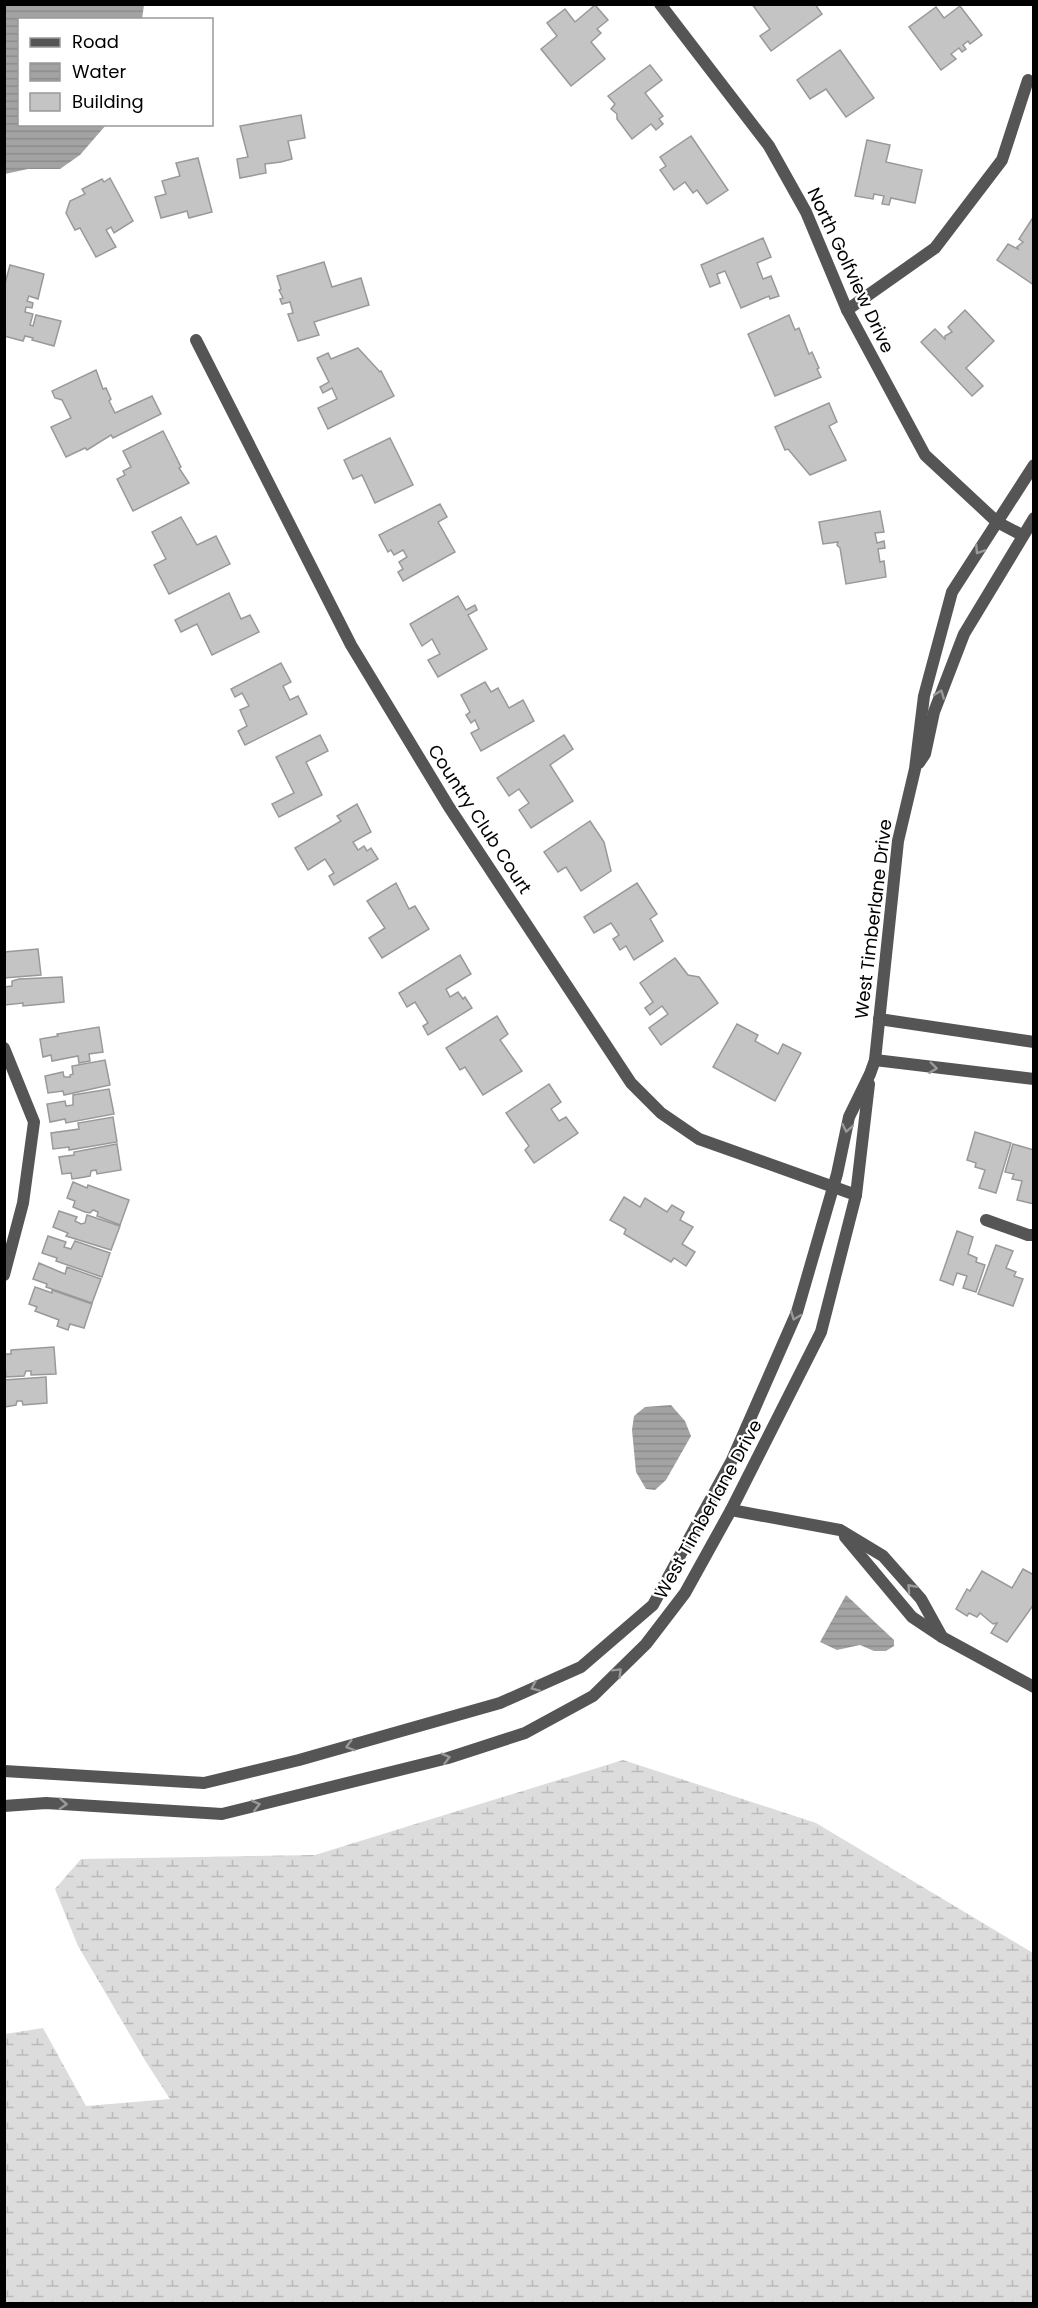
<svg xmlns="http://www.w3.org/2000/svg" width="1038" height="2308" viewBox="0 0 1038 2308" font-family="Poppins,sans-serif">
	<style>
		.wetland { fill: url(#wetland-marsh) }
		.water { fill: url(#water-rules) }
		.building { fill: #c4c4c4; stroke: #999; stroke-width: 1.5 }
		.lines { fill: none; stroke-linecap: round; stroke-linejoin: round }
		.street { stroke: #555; stroke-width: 12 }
		.oneway { stroke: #999 }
		.labels { text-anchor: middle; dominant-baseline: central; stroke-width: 4.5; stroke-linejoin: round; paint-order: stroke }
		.street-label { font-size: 18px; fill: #000; stroke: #fff }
	</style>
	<defs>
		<pattern id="wetland-marsh" width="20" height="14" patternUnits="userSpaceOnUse" patternTransform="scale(1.5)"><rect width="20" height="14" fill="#dcdcdc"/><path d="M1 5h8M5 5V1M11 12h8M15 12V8" fill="none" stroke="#bbb"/></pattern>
		<pattern id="water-rules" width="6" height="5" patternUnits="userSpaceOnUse" patternTransform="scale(1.5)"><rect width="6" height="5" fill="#a3a3a3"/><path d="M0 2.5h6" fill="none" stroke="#8b8b8b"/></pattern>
	</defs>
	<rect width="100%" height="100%" fill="#fff"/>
	<path class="wetland" d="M623,1760L816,1823L1033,1953V2303H5V2034L43,2028L86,2106L170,2099L146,2062L78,1946L55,1889L81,1859L315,1855Z"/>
	<g class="water">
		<path d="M4,5H144L142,19L20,20V124L106,125L80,155L60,169H28L5,174Z"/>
		<path d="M671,1405L685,1421L691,1436L666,1480L655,1490L646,1489L636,1472L632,1430L634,1416L645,1407Z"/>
		<path d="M846,1595L894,1640V1646L886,1651H874L860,1645L837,1650L820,1642Z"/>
	</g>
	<g class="building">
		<path d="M752,4H815L822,14L771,51L760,36L770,29Z"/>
		<path d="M595,5L608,20L597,29L601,33L591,42L605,59L571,86L541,49L557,36L547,23L565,9L575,22Z"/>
		<path d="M960,6L982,35L970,44L968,41L963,45L966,49L962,52L959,48L951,54L956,59L941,70L909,27L936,7L944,18Z"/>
		<path d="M840,50L874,98L846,117L826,89L810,99L797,80Z"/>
		<path d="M650,65L662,80L645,93L663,116L659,119L663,124L656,130L651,124L632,139L617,119V114L611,109L615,104L608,96Z"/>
		<path d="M301,115L305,138L288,141L292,159L281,162L265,164L266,173L240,178L237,159L248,157L240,126Z"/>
		<path d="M691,136L728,190L707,204L697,190L693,193L685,182L674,190L660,170L666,166L660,157Z"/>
		<path d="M867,140L890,145L886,162L922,170L915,203L891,198L889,205L882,204L884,196L874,194L873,199L855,196Z"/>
		<path d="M198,158L212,212L189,218L187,211L161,218L155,197L166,194L162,181L180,176L176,163Z"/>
		<path d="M110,178L133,221L114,233L111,227L106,230L116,247L96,257L80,228L75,230L66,213L70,201L85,194L82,189L102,179L104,182Z"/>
		<path d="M1032,219L1034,220V285L997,260L1008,244L1018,249L1017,247L1023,242L1019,239Z"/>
		<path d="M763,238L771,257L757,263L763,279L771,276L779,296L770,299L769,296L741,308L725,271L717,274L720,283L710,287L701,265Z"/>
		<path d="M324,262L332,287L361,278L369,305L314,322L319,335L298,341L288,314L293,313L290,302L282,304L280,299L283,298L279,290L281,289L277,276Z"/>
		<path d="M10,265L44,274L38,299L29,296L27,301L33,303L32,308L26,307L25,312L33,314L30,325L33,326L36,315L61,321L54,346L32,340L33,338L25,336L23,341L4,336V287Z"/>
		<path d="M965,310L994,341L966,368L983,386L972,396L921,342L935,329L945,339V336L952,332L948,327Z"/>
		<path d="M789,315L795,330L799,328L809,354L812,352L819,368L817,369L821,377L775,396L748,334Z"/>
		<path d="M358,348L380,372L381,371L394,396L328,429L318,408L337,399L332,388L323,393L320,387L329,382L317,358L328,353L331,359Z"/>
		<path d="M96,370L103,389L106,388L111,399L109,401L115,413L152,396L161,414L113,438L111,435L87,450L85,448L66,457L51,427L71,418L62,400L55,398L52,391Z"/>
		<path d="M829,403L837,422L829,426L846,460L810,475L788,449L785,450L775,427Z"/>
		<path d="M163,431L181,467L179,468L189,483L133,511L117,479L125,475L123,471L131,467L123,451Z"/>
		<path d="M390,438L413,485L375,503L362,475L353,479L344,460Z"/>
		<path d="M440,504L447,517L438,522L455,552L403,581L398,572L403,569L399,562L407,557L403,550L394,555L391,550L388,552L379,535Z"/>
		<path d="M880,511L884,532L875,533L877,543L884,541L885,548L878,549L880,562L884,561L886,577L846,584L840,548L837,545L838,542L823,544L819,522Z"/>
		<path d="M181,517L197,545L216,536L230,564L169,594L154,565L166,559L152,532Z"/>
		<path d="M229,593L241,619L250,615L259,632L212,655L197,624L181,632L175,620Z"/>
		<path d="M458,596L466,610L475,605L477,610L468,615L487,649L438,677L428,660L440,654L432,639L422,646L410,624Z"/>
		<path d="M281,663L291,682L283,686L290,700L298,696L307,714L245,745L238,731L247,726L240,710L249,706L242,693L235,697L231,689Z"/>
		<path d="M485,682L491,692L498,688L509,708L523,700L534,721L481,751L471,733L479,729L475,720L471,723L466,715L470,712L461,695Z"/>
		<path d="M320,735L328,751L306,762L322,795L279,817L272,804L294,793L276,757Z"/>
		<path d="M564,735L573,749L550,765L573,801L531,828L519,810L529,803L519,789L509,796L497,778Z"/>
		<path d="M357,804L371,832L353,842L358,850L364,846L367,851L371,848L378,859L334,885L329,876L334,873L325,859L308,870L295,848L341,821L337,816Z"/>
		<path d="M590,821L604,842L611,871L581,891L566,867L558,872L544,852Z"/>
		<path d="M396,883L409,909L415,906L429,929L382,958L369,938L385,928L367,901Z"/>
		<path d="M637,883L657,914L650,919L663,941L634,960L626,946L620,950L613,939L619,935L611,923L594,933L584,917Z"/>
		<path d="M38,949L41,975L4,978V952Z"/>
		<path d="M460,955L471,974L446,989L450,997L458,992L463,999L465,997L472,1008L428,1035L423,1026L428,1023L415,1002L407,1007L399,993Z"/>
		<path d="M675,958L688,975L699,977L718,1003L661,1045L649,1028L668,1014L662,1006L650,1015L645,1008L653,1002L640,983Z"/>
		<path d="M62,977L64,1002L23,1006V1003L5,1005L4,987L12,986V981L19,979Z"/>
		<path d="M497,1016L508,1034L500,1040L522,1071L483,1095L465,1067L460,1070L446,1048Z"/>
		<path d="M737,1024L758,1035L755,1041L778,1054L783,1044L801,1053L775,1101L713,1067Z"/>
		<path d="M99,1027L103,1052L89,1054L90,1061L79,1063L78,1056L52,1061L51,1055L43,1057L40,1039L58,1036L57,1034Z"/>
		<path d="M105,1060L110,1085L64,1095L63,1091L48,1093L45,1076L63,1072L64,1077H70V1075L73,1074L72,1066Z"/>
		<path d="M549,1084L561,1102L551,1109L559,1121L566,1117L578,1133L534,1163L525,1150L529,1146L506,1113Z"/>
		<path d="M109,1089L114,1114L66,1123L65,1119L50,1122L47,1104L65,1101L66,1106L73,1105V1095Z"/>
		<path d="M113,1117L117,1142L69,1150V1147L53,1149L51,1133L79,1129L78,1123Z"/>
		<path d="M975,1132L1011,1143L996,1193L979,1188L985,1170L975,1167L976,1163L967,1160Z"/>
		<path d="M117,1144L121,1170L97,1174L96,1170L91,1171L90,1176L79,1178L72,1179L71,1173L62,1174L59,1157L74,1155V1152Z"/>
		<path d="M1013,1144L1034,1150V1204L1017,1200L1022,1181L1012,1179L1014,1174L1005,1172Z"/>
		<path d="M73,1182L87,1188L88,1185L129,1200L120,1225L97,1216L98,1212L93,1210L90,1213L85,1212L73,1207L75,1201L67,1198Z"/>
		<path d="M624,1197L640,1207L645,1198L667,1212L672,1205L684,1212L680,1220L693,1227L682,1244L695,1252L686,1266L674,1258L671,1262L624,1234L626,1229L610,1220Z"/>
		<path d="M59,1211L77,1217L75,1221L81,1224L85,1223L87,1215L120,1226L111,1250L66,1236L68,1233L53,1227Z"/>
		<path d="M957,1231L973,1237L968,1254L977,1258L976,1262L985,1265L976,1292L963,1288L967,1276L957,1273L953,1285L940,1280Z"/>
		<path d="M48,1236L66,1242L64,1247L71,1249L75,1241L110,1253L102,1277L56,1261L57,1258L42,1253Z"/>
		<path d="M996,1245L1013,1251L1006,1268L1016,1272L1014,1276L1023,1279L1013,1306L978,1294Z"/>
		<path d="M39,1263L65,1274L67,1267L101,1279L92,1303L46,1287L47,1284L33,1279Z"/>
		<path d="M35,1287L52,1293V1290L92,1304L84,1328L70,1324L68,1330L57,1326L59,1320L35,1311L37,1307L29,1304Z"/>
		<path d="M54,1347L56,1374L31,1375V1371H26L24,1376L6,1377L4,1354H11V1350Z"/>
		<path d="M46,1377L47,1403L23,1405L22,1401H17L16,1405L4,1407V1380Z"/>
		<path d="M1023,1569L1034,1575V1604L1007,1642L991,1633L997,1623L993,1624L980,1613L977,1617L969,1613L967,1616L956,1609L967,1589L970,1591L982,1571L1012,1588Z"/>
	</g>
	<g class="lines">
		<g class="street">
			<path d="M660,4L769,146L806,212L847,310L925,455L997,522L1022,535"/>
			<path d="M847,310L935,248L1002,160L1028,80"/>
			<path d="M196,340L351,645L449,807L631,1083L661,1113L699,1139L856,1195"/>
			<path d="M919,763L925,754L934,712L964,634L1034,518"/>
			<path d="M879,1019L1034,1042"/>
			<path d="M4,1048L34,1122L23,1203L4,1275"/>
			<path d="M875,1060L1034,1079"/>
			<path d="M986,1220L1028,1235H1034"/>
			<path d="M731,1510L840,1530L883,1556L921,1599L942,1637"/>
			<path d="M845,1537L912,1617L942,1637L1034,1687"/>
			<path d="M4,1771L204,1783L299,1760L500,1703L581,1667L653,1605L732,1460L797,1312L837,1174L849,1117L870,1074L875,1060L898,841L915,769L924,696L952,592L1034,465"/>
			<path d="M4,1806L46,1803L222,1814L448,1758L525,1733L593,1696L646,1644L685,1593L731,1510L821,1332L856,1195L869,1084"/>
		</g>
	</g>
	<defs><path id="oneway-chevron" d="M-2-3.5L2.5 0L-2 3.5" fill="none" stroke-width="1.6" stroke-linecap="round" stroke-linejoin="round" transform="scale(1.5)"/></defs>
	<g class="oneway">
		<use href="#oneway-chevron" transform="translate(979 550) rotate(123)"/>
		<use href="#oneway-chevron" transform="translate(940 694) rotate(-69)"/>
		<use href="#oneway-chevron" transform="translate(933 1068) rotate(7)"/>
		<use href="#oneway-chevron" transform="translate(847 1128) rotate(101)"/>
		<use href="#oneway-chevron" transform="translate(795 1316) rotate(111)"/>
		<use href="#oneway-chevron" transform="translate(911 1588) rotate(-132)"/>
		<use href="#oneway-chevron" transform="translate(618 1672) rotate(-45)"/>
		<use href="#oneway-chevron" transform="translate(535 1687) rotate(156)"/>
		<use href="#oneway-chevron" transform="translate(350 1746) rotate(164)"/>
		<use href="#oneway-chevron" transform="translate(446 1758) rotate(-15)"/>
		<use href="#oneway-chevron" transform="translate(63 1804) rotate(4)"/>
		<use href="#oneway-chevron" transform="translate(256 1805) rotate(-14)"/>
	</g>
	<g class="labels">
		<g class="street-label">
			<text transform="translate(851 270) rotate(65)">North Golfview Drive</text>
			<text transform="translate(480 819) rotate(57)">Country Club Court</text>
			<text transform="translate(873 919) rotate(-83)">West Timberlane Drive</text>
			<text transform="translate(708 1509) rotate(-61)">West Timberlane Drive</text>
		</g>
	</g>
	<rect width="1038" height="2308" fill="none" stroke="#000000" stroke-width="12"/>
	<rect x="18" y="18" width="195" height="108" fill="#ffffff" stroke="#999999" stroke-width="1.5"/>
	<rect x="30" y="38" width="30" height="9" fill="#555555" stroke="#999999" stroke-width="1.5"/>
	<text x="72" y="48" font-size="18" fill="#000000">Road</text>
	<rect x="30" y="63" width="30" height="18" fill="url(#water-rules)" stroke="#999999" stroke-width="1.5"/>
	<text x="72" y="78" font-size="18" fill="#000000">Water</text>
	<rect x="30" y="93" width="30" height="18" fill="#c4c4c4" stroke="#999999" stroke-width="1.5"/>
	<text x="72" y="108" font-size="18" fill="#000000">Building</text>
</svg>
